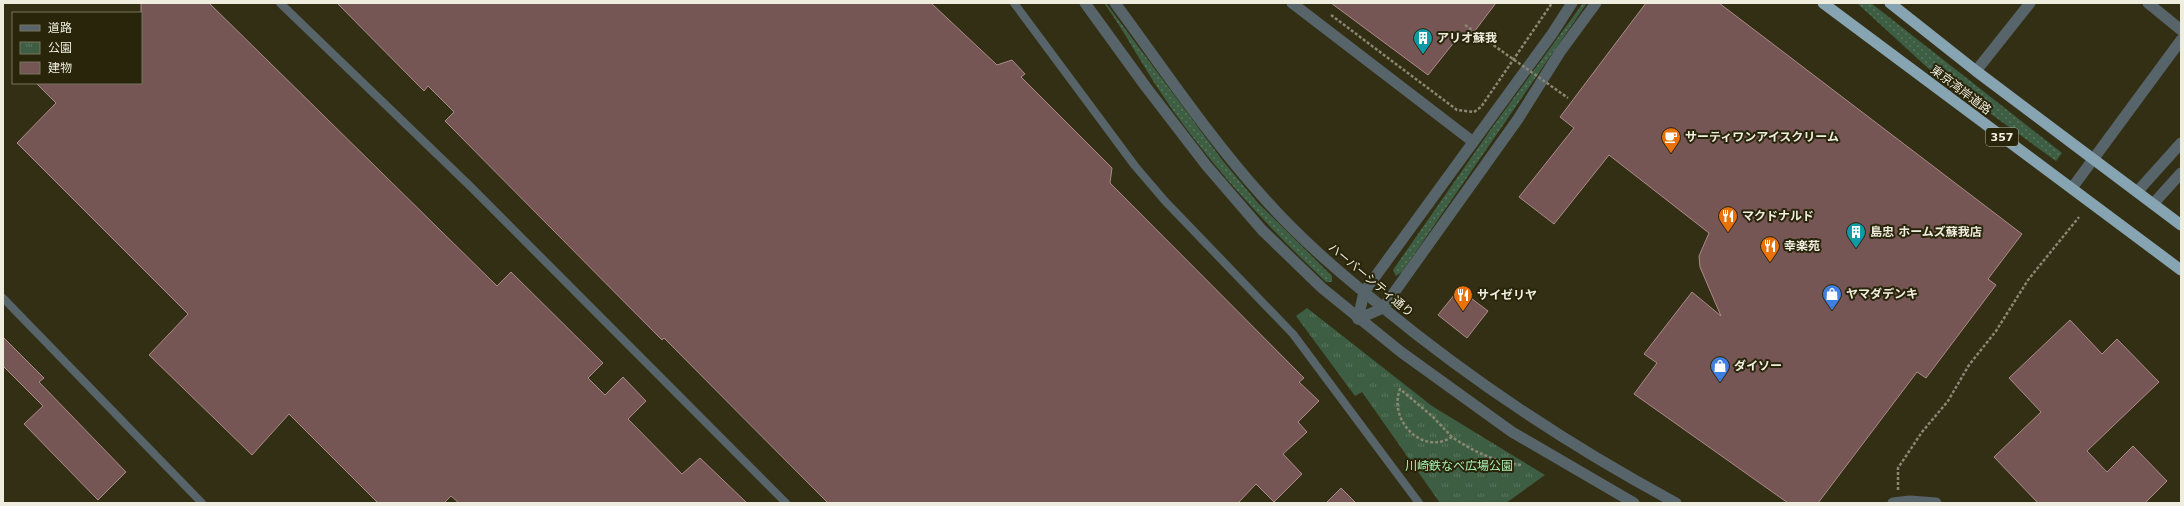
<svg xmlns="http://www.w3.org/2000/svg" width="2184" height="506" viewBox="0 0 2184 506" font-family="'DejaVu Sans','Noto Sans JP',sans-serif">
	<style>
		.grass { fill: url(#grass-dots) }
		.park { fill: url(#park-tufts) }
		.building { fill: #755655; stroke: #ac8a89 }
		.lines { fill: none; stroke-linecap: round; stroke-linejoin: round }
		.path { stroke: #8a8772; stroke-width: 2.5; stroke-dasharray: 3 2; stroke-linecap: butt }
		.service { stroke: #57646a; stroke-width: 8 }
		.minor { stroke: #57646a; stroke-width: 11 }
		.tertiary { stroke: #57646a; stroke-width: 11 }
		.trunk { stroke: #86a4b2; stroke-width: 11 }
		.path-bridge { stroke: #8a8772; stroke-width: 2.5; stroke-dasharray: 3 2; stroke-linecap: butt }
		.labels { text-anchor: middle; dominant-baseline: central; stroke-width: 4; stroke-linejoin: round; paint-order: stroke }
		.shield { fill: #29250b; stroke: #b4b19e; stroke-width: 1 }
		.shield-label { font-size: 11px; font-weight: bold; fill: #efeddd }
		.poi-label { font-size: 12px; font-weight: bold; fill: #efeddd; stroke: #29250b; text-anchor: start }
		.street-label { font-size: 12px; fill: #efeddd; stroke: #29250b }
		.park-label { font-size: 12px; fill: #aaf2b7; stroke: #29250b }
	</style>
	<defs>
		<pattern id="grass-dots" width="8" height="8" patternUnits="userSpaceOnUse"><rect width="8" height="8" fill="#3d5e43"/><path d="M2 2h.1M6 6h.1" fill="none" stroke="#59755e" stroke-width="1.8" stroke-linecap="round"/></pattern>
		<pattern id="park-tufts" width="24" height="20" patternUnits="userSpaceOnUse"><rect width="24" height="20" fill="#3d5e43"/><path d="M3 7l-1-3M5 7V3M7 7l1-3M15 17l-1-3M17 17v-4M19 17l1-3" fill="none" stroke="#59755e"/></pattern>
	</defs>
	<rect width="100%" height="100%" fill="#332f15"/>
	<g class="grass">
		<path d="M1104,3H1106L1223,161L1258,203L1332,276V282H1326C1266,225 1207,162 1161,93C1141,63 1125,32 1104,3Z"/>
		<path d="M1583,3H1587L1402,272L1396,276L1393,270L1491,129Z"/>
		<path d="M1857,3H1871L2062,153L2056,161L1930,70Z"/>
	</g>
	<path class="park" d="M1307,308L1432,406L1545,475L1506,503H1440L1362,392L1355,396L1296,316Z"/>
	<g class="building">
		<path d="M141,3H209L497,286L511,272L603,363L588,378L605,395L623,377L646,401L628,419L682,474L700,458L747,503H459L451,496L444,503H378L289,414L252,455L149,355L188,314L17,143L56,103L36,83H141Z"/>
		<path d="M337,3H931L997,65L1012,60L1025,74L1021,77L1112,168L1110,183L1304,378L1299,382L1319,401L1298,422L1307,432L1283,454L1302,474L1274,502L1256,484L1238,503H828L664,338L662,340L445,121L454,112L428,86L424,91Z"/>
		<path d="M1331,3H1496L1474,32L1459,36L1428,75Z"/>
		<path d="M1646,3H1719L2022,234L1988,279L1996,285L1926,378L1917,372L1818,503H1788L1634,394L1657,363L1644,354L1692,292L1721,316L1700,267L1699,256L1709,233L1609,155L1554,224L1519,197L1574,128L1560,117Z"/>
		<path d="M1459,289L1488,311L1467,338L1438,315Z"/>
		<path d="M2070,320L2102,354L2117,339L2159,382L2087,451L2107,472L2133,446L2167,481L2145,503H2038L1994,457L2041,412L2009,378Z"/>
		<path d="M3,337L44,378L39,382L126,472L98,500L24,424L43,406L3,366Z"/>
		<path d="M1341,488L1356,503H1326Z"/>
	</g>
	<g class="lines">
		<g class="path">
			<path d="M1331,15L1457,110L1474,112L1481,107L1552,3"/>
			<path d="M1452,437L1432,416L1400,389C1388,420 1422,456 1452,437C1474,452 1496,462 1522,465"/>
			<path d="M1898,490V468L1922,432L1948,401L1969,365L1996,331L2028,280L2079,217"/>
		</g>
		<g class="service">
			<path d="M280,3L471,187L786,503"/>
			<path d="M1014,3L1135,166L1165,201L1293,334L1419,503"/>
			<path d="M3,298L202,503"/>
		</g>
		<g class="minor">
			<path d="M1976,71L2030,3"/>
			<path d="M2072,188L2181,40"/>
			<path d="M2137,192L2181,143"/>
			<path d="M2153,204L2181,173"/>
		</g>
		<g class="tertiary">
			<path d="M1085,3L1146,87L1206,165L1262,230L1322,288L1401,352L1512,432L1634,503"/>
			<path d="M1115,3C1163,68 1209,137 1263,197C1299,238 1339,272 1381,306C1472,381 1572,447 1676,503"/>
			<path d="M1292,3L1472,141"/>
			<path d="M2148,3L2181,30"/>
			<path d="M1358,319L1383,308L1518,119L1560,52L1596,3"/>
			<path d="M1358,319L1364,292L1552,34L1572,3"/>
			<path d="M1893,503L1910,501L1936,503"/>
		</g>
		<g class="trunk">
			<path d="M1823,3L2181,270"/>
			<path d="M1890,3L1976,71L2181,225"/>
		</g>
		<path class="path-bridge" d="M1465,25L1568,98"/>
	</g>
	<defs>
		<symbol id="building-pin" viewBox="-11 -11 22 30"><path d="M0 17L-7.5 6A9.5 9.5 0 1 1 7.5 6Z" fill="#0f9aa8" stroke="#29250b"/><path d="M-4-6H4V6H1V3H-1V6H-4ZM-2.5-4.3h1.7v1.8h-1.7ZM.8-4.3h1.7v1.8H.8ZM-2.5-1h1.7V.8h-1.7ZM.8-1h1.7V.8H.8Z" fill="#fff"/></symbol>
		<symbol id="cafe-pin" viewBox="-11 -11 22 30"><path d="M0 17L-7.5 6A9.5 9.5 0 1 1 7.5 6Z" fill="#e8710a" stroke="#29250b"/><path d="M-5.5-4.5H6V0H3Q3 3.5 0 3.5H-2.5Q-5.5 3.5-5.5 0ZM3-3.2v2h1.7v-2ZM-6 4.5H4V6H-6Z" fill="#fff"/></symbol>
		<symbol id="restaurant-pin" viewBox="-11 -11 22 30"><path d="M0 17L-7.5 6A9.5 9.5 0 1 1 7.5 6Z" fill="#e8710a" stroke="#29250b"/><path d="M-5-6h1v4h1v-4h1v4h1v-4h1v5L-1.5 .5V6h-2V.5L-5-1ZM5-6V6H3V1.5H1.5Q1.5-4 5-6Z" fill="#fff"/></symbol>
		<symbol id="shop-pin" viewBox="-11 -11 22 30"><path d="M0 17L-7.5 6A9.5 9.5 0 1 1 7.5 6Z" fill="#3f7fe0" stroke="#29250b"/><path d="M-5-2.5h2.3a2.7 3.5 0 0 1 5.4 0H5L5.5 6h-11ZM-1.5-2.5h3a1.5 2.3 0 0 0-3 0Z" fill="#fff"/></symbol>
	</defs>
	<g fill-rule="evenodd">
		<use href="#building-pin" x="1412" y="27" width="22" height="30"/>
		<use href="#cafe-pin" x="1660" y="126" width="22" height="30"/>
		<use href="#restaurant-pin" x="1717" y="205" width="22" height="30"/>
		<use href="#building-pin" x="1845" y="221" width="22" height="30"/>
		<use href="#restaurant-pin" x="1759" y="235" width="22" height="30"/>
		<use href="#shop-pin" x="1821" y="283" width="22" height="30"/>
		<use href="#restaurant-pin" x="1452" y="284" width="22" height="30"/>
		<use href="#shop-pin" x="1709" y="355" width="22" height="30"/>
	</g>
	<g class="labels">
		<rect class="shield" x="1986" y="128" width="32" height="18" rx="3"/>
		<g class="shield-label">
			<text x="2002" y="137">357</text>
		</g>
		<g class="poi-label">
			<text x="1437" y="38">アリオ蘇我</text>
			<text x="1685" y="137">サーティワンアイスクリーム</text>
			<text x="1742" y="216">マクドナルド</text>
			<text x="1870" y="232">島忠 ホームズ蘇我店</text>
			<text x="1784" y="246">幸楽苑</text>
			<text x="1846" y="294">ヤマダデンキ</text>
			<text x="1477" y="295">サイゼリヤ</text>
			<text x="1734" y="366">ダイソー</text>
		</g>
		<g class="street-label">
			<text transform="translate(1961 90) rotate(37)">東京湾岸道路</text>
			<text transform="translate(1371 280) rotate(40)">ハーバーシティ通り</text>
		</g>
		<g class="park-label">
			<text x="1459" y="466">川崎鉄なべ広場公園</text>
		</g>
	</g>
	<rect width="2184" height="506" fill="none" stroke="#efeddd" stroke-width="8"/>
	<rect x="12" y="12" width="130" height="72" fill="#29250b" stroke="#78755f"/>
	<rect x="20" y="25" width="20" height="6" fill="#57646a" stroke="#78755f"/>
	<text x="48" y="32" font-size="12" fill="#efeddd">道路</text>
	<rect x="20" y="42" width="20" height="12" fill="url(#park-tufts)" stroke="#78755f"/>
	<text x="48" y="52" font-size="12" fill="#efeddd">公園</text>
	<rect x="20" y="62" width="20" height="12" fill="#755655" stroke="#78755f"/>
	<text x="48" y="72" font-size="12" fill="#efeddd">建物</text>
</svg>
